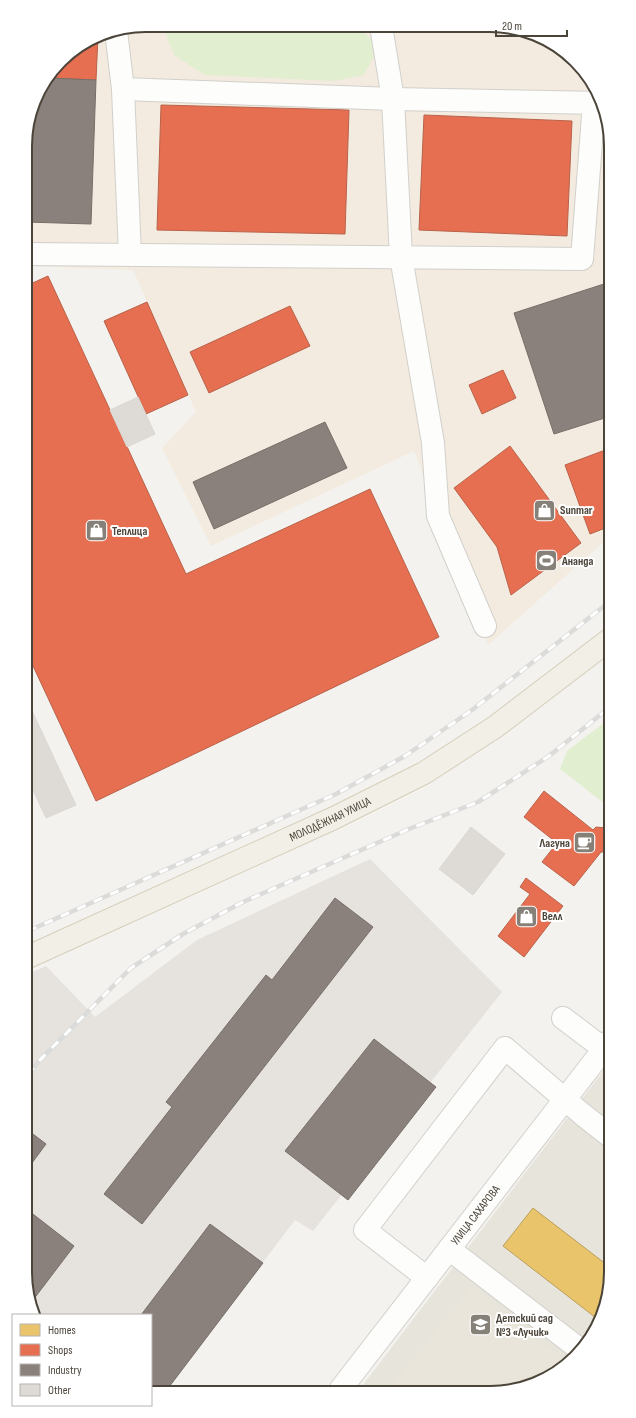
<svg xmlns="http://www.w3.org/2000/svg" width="636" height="1418" viewBox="0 0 636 1418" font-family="'Sofia Sans Condensed',sans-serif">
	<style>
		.residential { fill: #e7e4dc }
		.commercial { fill: #f3ebdf }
		.industrial { fill: #e6e2de }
		.education { fill: #eae5da }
		.green { fill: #e1eecf }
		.homes { fill: #e9c46a; stroke: #ba9e5b }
		.shops { fill: #e76f51; stroke: #b8624a }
		.industry { fill: #8a817c; stroke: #776f68 }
		.building { fill: #dedbd6; stroke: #dcd9d4 }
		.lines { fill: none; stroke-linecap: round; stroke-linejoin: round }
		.minor-casing { stroke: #d2d0cb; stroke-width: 24 }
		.major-casing { stroke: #d6cebb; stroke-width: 24 }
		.minor { stroke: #fdfdfc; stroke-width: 22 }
		.major { stroke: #f2efe6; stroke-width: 22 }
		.rail-casing { stroke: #dbdbda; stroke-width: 4.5 }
		.rail { stroke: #fff; stroke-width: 3; stroke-dasharray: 9; stroke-linecap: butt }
		.labels { text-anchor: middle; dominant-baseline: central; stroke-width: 4; stroke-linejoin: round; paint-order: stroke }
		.poi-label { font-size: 12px; font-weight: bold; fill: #4b4439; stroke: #fff; text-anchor: start }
		.street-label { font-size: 12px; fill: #4b4439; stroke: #fff }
		.rim { fill: none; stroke: #4b4439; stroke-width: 2 }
	</style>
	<rect width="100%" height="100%" fill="#f4f2ee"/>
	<path class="residential" d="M610,1062L611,1280L602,1318L581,1351L557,1373L521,1389L359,1390Z"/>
	<path class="commercial" d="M146,25L513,27L570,55L591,79L607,115L608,538L488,645L414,451L211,546L162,448L196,412L133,270L26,266L25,138L37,93L66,55L100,34Z"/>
	<path class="industrial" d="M370,859L502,992L313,1231L295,1220L166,1390L151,1391V1315H34L29,1303L28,974L46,966L95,1017L197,940Z"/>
	<path class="education" d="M471,1287L568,1363L557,1373L521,1389H389Z"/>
	<g class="green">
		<path d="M174,25L345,26L364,33L373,41L376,53L364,75L334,81L205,75L174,55L165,32Z"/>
		<path d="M609,719V807L560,769L567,751Z"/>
	</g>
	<path class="homes" d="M533,1208L611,1268V1280L602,1318L600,1321L503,1246Z"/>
	<g class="shops">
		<path d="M98,36L96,80L49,78L66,55Z"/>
		<path d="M161,105L349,110L345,234L157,230Z"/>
		<path d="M424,115L572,121L567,236L419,230Z"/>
		<path d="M48,276L186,574L370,489L439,637L96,801L27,653L26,286Z"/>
		<path d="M147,302L188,395L146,414L104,321Z"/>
		<path d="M290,306L310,346L209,393L190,352Z"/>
		<path d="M503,370L516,398L482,414L469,385Z"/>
		<path d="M510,446L581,543L511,595L497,547L454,488Z"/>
		<path d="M608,449V527L590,534L565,465Z"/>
		<path d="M544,791L593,830L596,827L606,828L609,833V847L604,852H601L574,886L542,862L557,843L524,817Z"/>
		<path d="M526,878L563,906L524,957L498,936L530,894L520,887Z"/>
	</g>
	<g class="industry">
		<path d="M49,78L96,80L91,224L26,222L25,138L37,93Z"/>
		<path d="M607,283L608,417L554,434L514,313Z"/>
		<path d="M325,422L347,468L214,529L193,482Z"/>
		<path d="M335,898L373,927L142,1224L104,1194L172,1107L166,1102L266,975L272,980Z"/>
		<path d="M374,1039L436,1087L348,1200L285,1151Z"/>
		<path d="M29,1131L46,1144L29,1167Z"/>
		<path d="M29,1211L74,1246L30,1304L29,1303Z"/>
		<path d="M210,1224L263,1263L166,1391H151V1315H141Z"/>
	</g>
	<g class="building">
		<path d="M138,397L155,434L127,447L110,410Z"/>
		<path d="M27,700L76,805L46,818L27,777Z"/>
		<path d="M471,827L505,854L473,895L439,869Z"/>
	</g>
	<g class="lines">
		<defs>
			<g id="minor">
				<path d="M381,26L393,99L401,257L433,443L438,516L485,626"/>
				<path d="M116,31L123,89L393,99L601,103"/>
				<path d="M123,89L130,255"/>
				<path d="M26,254L582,259L594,103"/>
				<path d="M563,1018L604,1049"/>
				<path d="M449,1249L582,1351"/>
				<path d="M427,1278L365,1230L505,1048L582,1114L610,1136"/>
				<path id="s1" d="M340,1390L610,1041"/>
			</g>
			<g id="major">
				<path id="s2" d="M28,957L334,818L424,773L495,727L609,640"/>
			</g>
		</defs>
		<use href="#minor" class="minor-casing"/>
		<use href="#major" class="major-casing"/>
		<use href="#minor" class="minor"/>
		<use href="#major" class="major"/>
		<defs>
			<g id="rail">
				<path d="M28,931L336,794L405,756L472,710L608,603"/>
				<path d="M28,1075L39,1061L131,968L183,934L243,902L409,829L478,802L549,756L609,708"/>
			</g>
		</defs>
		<use href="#rail" class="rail-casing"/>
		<use href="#rail" class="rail"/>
	</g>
	<defs>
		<symbol id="shop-square" viewBox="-11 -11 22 22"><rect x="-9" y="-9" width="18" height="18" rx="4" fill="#868178" stroke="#fff"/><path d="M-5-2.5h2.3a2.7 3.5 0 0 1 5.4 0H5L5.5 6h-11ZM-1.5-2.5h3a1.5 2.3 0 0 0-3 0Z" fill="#fff"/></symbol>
		<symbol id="stadium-square" viewBox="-11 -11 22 22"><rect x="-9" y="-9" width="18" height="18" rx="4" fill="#868178" stroke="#fff"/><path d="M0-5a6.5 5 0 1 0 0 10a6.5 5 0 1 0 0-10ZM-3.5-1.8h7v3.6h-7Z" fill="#fff"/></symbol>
		<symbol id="cafe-square" viewBox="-11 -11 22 22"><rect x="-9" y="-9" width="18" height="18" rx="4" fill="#868178" stroke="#fff"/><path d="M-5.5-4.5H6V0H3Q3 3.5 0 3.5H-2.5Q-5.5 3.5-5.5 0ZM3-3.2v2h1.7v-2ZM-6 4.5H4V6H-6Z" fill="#fff"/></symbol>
		<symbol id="school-square" viewBox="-11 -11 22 22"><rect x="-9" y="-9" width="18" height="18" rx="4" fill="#868178" stroke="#fff"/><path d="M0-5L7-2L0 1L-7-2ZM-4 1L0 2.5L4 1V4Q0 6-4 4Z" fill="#fff"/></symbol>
	</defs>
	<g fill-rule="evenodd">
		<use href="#shop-square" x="532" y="498" width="25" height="25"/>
		<use href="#shop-square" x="84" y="518" width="25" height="25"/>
		<use href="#stadium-square" x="534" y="548" width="25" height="25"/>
		<use href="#cafe-square" x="572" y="830" width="25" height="25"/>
		<use href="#shop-square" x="514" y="904" width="25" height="25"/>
		<use href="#school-square" x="468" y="1312" width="25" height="25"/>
	</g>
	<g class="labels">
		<g class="poi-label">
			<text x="560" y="510">Sunmar</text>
			<text x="112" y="531">Теплица</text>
			<text x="562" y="561">Ананда</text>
			<text x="570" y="843" text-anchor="end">Лагуна</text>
			<text x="542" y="916">Велл</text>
			<text x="496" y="1318">Детский сад<tspan x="496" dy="14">№3 «Лучик»</tspan></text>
		</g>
		<g class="street-label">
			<text stroke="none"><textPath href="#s2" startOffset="332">МОЛОДЁЖНАЯ УЛИЦА</textPath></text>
			<text stroke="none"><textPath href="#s1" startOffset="221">УЛИЦА САХАРОВА</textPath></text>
		</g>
	</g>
	<path d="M0 0H636V1418H0ZM146 32H490A114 114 0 0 1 604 146V1272A114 114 0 0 1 490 1386H146A114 114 0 0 1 32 1272V146A114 114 0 0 1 146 32Z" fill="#fff" fill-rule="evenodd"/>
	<path class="rim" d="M146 32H490A114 114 0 0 1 604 146V1272A114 114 0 0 1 490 1386H146A114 114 0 0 1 32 1272V146A114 114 0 0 1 146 32Z"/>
	<rect x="12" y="1314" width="140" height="92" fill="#ffffff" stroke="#b7b4b0"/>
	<rect x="20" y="1324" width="20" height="12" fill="#e9c46a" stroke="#b7b4b0"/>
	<text x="48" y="1334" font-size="12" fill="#4b4439">Homes</text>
	<rect x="20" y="1344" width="20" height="12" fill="#e76f51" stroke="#b7b4b0"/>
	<text x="48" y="1354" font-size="12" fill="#4b4439">Shops</text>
	<rect x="20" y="1364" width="20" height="12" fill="#8a817c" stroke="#b7b4b0"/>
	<text x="48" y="1374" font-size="12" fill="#4b4439">Industry</text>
	<rect x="20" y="1384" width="20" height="12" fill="#dedbd6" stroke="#b7b4b0"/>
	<text x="48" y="1394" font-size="12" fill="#4b4439">Other</text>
	<path d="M496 30v6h71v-6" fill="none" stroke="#4b4439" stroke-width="2"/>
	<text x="502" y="30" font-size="12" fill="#4b4439" stroke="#ffffff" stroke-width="3" paint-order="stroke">20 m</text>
</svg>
